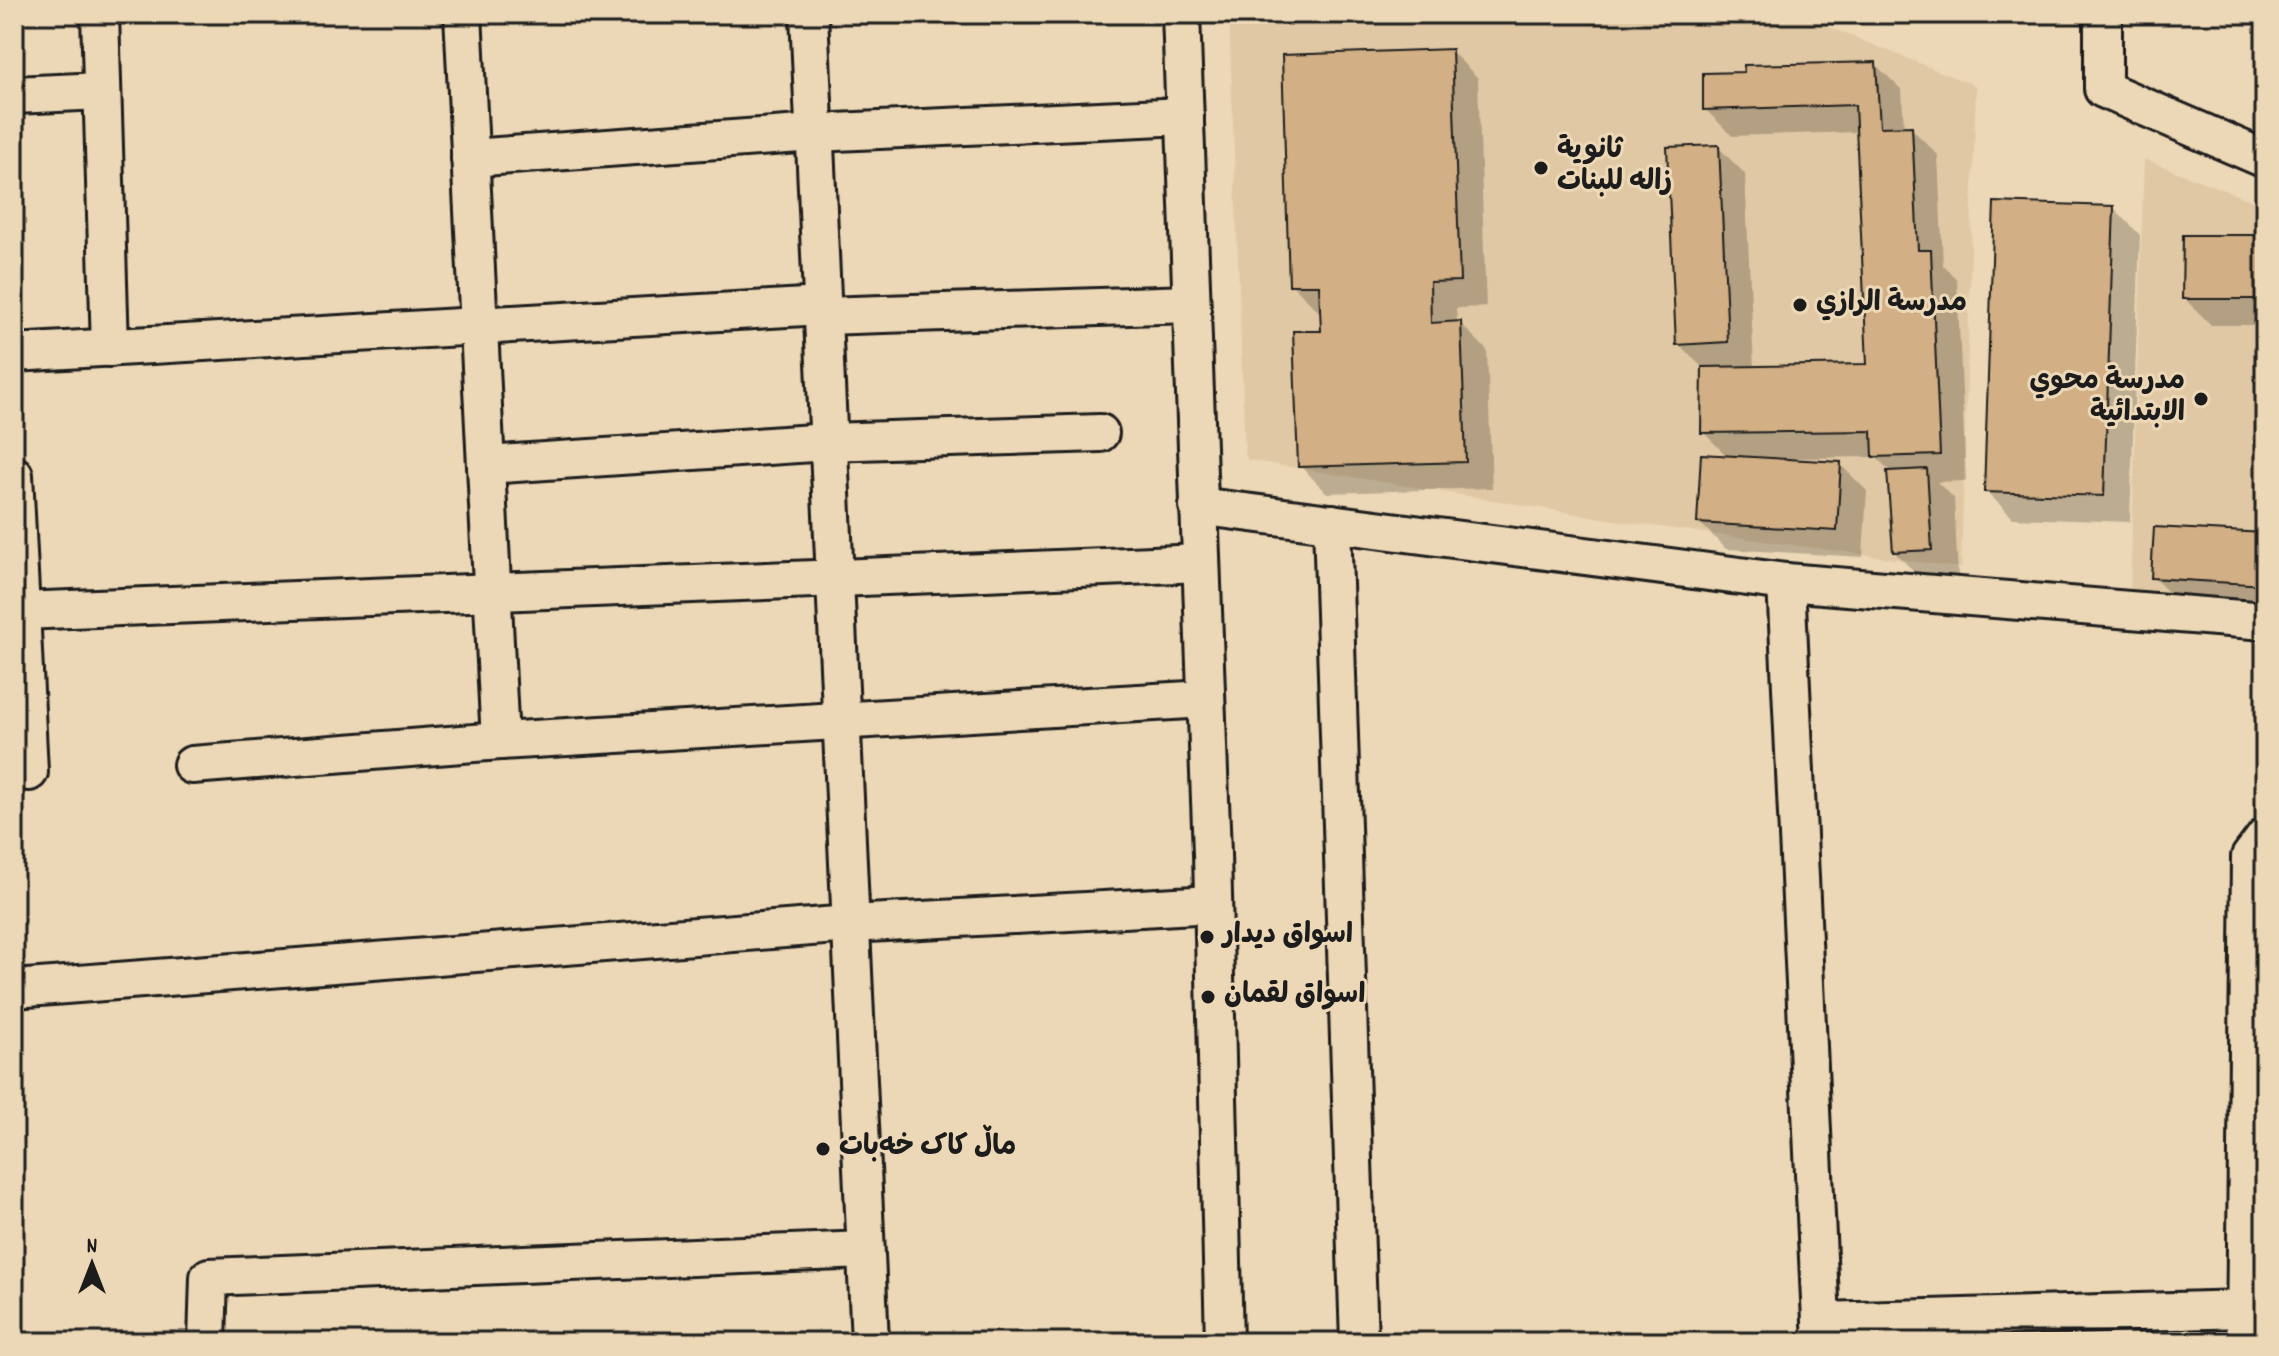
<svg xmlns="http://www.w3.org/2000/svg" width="2279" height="1356" viewBox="0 0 2279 1356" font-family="Dekko,'Playpen Sans Arabic',sans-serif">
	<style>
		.built { fill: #e0c8a4; fill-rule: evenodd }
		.shadow { fill: #0003 }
		.building { fill: #d2af84; stroke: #1c1c1c; stroke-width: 2 }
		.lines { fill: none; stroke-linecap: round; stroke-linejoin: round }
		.minor-casing { stroke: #1c1c1c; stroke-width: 42 }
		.minor { stroke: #ecd8b6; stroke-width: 36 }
		.poi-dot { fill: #1c1c1c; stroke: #ecd8b6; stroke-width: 3 }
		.labels { text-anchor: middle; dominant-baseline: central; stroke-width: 6; stroke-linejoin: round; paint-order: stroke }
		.poi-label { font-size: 28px; font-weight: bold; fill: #1c1c1c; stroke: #ecd8b6; text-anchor: start }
	</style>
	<rect width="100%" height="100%" fill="#ecd8b6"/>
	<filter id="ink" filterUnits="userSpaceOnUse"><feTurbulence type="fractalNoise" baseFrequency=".0125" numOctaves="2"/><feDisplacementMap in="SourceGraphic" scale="16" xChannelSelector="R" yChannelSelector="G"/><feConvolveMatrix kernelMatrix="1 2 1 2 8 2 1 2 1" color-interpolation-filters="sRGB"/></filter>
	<g filter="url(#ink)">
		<g class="built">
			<path d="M1229,14H1796L1976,86L1961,568L1638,524L1248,460L1245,455ZM1452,49L1460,280L1430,282L1431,323L1461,322L1465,462L1298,467L1294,332L1321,331L1319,285H1289L1282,55Z"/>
			<path d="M2144,159L2265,206V600L2130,591Z"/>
		</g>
		<g class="shadow">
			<path d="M1451,51L1478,78L1486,307L1456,308L1457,323H1460L1487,350L1492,488L1327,493L1300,466L1323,333L1322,311H1318L1291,284Z"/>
			<path d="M1875,64L1902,90L1904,129L1911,128L1938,155L1943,265L1957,279L1966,481L1937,482L1954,498L1958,576L1921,578L1894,552L1892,473L1876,457L1788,458V461L1840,464L1867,491L1863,557L1726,549L1699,522L1729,458L1703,432L1704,369L1678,344L1718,147L1745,174L1754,368L1869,366L1858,132L1732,136L1705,109Z"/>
			<path d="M2114,208L2140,235L2130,522L2013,518L1986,491Z"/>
			<path d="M2265,237V325H2211L2184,298Z"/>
			<path d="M2265,535V610L2180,604L2153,577Z"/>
		</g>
		<g class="building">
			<path d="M1452,49L1460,281L1430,282L1431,323L1461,321L1466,462L1298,467L1293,331H1321L1319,285H1289L1282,55Z"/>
			<path d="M1876,62L1880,127L1912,126L1918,250H1931L1940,455L1873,457L1872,431L1701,433L1702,367L1867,364L1855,105L1703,110V73L1744,72V65Z"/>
			<path d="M1719,145L1728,342L1676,345L1667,147Z"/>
			<path d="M1994,202L2114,206L2104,496L1984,492Z"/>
			<path d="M2183,235H2265V299H2182Z"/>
			<path d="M1701,454L1841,462L1837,531L1697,523Z"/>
			<path d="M1927,469L1932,550L1893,552L1887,471Z"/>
			<path d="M2154,527L2265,533V585L2151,578Z"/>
		</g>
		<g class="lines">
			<defs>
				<g id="minor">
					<path d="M100,14L110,348"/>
					<path d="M463,14L500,741"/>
					<path d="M809,14L870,1342"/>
					<path d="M1181,14L1212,854L1224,1342"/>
					<path d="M2103,14V89L2265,159"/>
					<path d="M14,95L102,91"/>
					<path d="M470,158L814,133L1185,116"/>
					<path d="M823,316L1191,304"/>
					<path d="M14,353L822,306"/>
					<path d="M486,465L828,442L1100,433"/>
					<path d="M14,475L21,611C414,594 808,581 1201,563"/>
					<path d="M1198,506L1786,582L2265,621"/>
					<path d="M1332,523L1359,1342"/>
					<path d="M1786,582L1822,1342"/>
					<path d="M21,611L29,772"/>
					<path d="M192,765L500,741L1206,699"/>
					<path d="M14,989L850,924L1213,904"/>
					<path d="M1821,1321L2245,1309"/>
					<path d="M207,1342L209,1277L865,1250"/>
					<path d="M2245,1342L2250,857L2265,837"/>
				</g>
			</defs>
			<use href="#minor" class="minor-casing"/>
			<use href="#minor" class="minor"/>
		</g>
	</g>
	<g class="poi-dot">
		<circle cx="1541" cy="168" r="8"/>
		<circle cx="1800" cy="305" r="8"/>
		<circle cx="2201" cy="399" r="8"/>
		<circle cx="1207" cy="937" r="8"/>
		<circle cx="1208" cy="997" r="8"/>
		<circle cx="823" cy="1149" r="8"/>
	</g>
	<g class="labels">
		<g class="poi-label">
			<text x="1557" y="152">ثانوية<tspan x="1557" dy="32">زاله للبنات</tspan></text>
			<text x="1816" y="305">مدرسة الرازي</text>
			<text x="2185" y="383" text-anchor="end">مدرسة محوي<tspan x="2185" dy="32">الابتدائية</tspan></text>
			<text x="1223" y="937">اسواق ديدار</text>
			<text x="1224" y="997">اسواق لقمان</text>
			<text x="839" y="1149">ماڵ کاک خەبات</text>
		</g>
	</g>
	<rect width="2279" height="1356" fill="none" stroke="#ecd8b6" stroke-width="48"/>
	<rect x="24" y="24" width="2231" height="1308" fill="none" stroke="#1c1c1c" stroke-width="3" filter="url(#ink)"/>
	<g transform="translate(92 1264)" stroke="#ecd8b6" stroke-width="6" paint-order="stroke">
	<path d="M0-6L14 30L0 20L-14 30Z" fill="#1c1c1c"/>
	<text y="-12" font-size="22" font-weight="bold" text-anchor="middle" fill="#1c1c1c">N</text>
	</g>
</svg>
